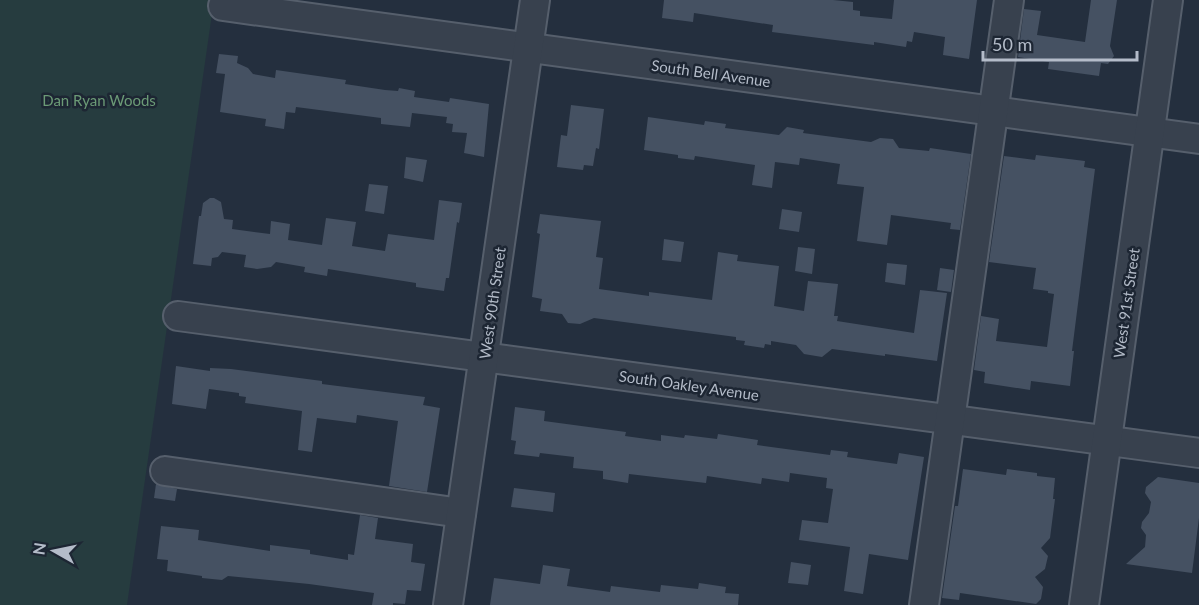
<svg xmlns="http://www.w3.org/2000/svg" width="1199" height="605" viewBox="0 0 1199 605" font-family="Lato,sans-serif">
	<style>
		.green { fill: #263c3f }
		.building { fill: #455162 }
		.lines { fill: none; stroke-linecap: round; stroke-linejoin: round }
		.minor-casing { stroke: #565f6c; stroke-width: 32 }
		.minor { stroke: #38414e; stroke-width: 28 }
		.labels { text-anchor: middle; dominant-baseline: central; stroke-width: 5; stroke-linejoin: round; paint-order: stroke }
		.street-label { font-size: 15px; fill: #b4bcc9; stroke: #1d2633 }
		.park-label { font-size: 15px; fill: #6b9a76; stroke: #1d2633 }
	</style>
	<rect width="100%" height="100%" fill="#242f3e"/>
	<path class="green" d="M0,0H214L127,605H0Z"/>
	<g class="building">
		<path d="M664,0H833L853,2V10L860,11V16L892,19L894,0H977L969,59L943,55L945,37L914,32L912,42L907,41L906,47L874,42V45L772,32L773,25L694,13L693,22L662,18Z"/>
		<path d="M1091,0H1117L1110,46L1114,56L1108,64L1101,63L1099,76L1048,69L1049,62L1018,57L1024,9L1041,11L1037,35L1085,42Z"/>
		<path d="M219,54L238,56L237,63L248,68L253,74L275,78L276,70L346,80L345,84L385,90L398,91L399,88L415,91L414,97L449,102L450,98L489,104L484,157L464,153L467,133L452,132L453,124L446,123L447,117L412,113L410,127L381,124V118L296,107L295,113L286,112L284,129L265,126L266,119L220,112L225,74L216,73Z"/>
		<path d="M571,105L604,109L599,149L596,148L593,166L584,165L583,170L557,167L561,135L567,136Z"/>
		<path d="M648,117L704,125L705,121L726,124L725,128L779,135L787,127L804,130L803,133L871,142L880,138L893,139L899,148L929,151L930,148L971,154L960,230L950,229L951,223L891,215L887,245L857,241L864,187L837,184L840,164L800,158L799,165L775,162L772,188L752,185L755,165L695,156L694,160L678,158V155L644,150Z"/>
		<path d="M1036,155L1085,161L1084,167L1095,169L1072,351H1074L1070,386L1031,381L1030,390L984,383L985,372L974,370L981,316L999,319L996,341L1047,347L1054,294L1048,293V291L1033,289L1036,268L989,262L1004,156L1035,160Z"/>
		<path d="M406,157L427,160L423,182L404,178Z"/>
		<path d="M369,184L388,186L384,214L365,211Z"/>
		<path d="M210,198H214L221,202L224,219L233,220L232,229L270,234L271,221L290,224L288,240L322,245L326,218L356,222L352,246L385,251L388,234L434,240L439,200L462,203L459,223L457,222L449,278H446L444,291L416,287V283L328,269L327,276L304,272L305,267L276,262L271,267L257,269L244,267L246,255L222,252L218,257L212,258L211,266L193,264L199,216H201L203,203Z"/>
		<path d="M782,209L802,212L799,232L779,229Z"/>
		<path d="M540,214L601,221L596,257L603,258L599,289L649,296V292L712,300L718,252L738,255L737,261L779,266L774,306L804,311L808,281L838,284L834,316H838L837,321L914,333L920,290L947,293L937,361L885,354V356L832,349L822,357L804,354L796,345L771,341V345L765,344L764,348L744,345L745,341L736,340V337L594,318L580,324L568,323L562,314L540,311L542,299L532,297L540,234L537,233Z"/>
		<path d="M664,239L684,242L681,262L662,260Z"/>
		<path d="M798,247L815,249L812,274L795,271Z"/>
		<path d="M887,263L907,265L905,285L885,282Z"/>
		<path d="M940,268L954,270L951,292L937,290Z"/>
		<path d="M176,366L210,371V368L231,369L322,381V384L425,397L423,405L440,408L427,492L389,486L398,421L357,415L356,423L317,418L312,452L298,450L302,411L245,403L246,397L239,396V393L209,389L206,409L172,404Z"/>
		<path d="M515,407L545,411L544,421L626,432L625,436L661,441V435L684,438L685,435L717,439L718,434L758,440L757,445L830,455L831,450L848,452L847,457L897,464L899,453L924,457L908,560L869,554L863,594L844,591L850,547L799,540L802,520L828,523L833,489L826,488L827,478L790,473L789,482L762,478L761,484L707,476L706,483L629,474L628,483L603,479V471L573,468L574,457L540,453L539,457L514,454L516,441L511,440Z"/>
		<path d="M963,469L1006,475L1007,469L1037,473V476L1055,478L1053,499H1055L1050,538L1041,548L1048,556L1045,569L1035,577L1043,587L1041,599L1036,604L960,593L959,600L942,598L955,506H958Z"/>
		<path d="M1158,477L1199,483V518L1192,573L1126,564L1145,547L1146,535L1141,528L1142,522L1149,513L1151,502L1145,493L1146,487Z"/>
		<path d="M156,484L177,489L175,501L154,498Z"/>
		<path d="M514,488L555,493L553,512L511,507Z"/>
		<path d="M360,515L378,518L375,539L413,544L411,562L425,564L421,591L407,590L405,604L393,603V605H372L374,593L309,584L228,576L222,580L202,578V576L167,571L168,560L157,559L161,526L199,530L198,540L270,551V545L310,550V554L348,560V554L354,555Z"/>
		<path d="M791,562L811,565L808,585L788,583Z"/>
		<path d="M543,565L570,569L567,586L610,592L611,586L660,592L661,585L698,589L699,583L726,587L725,593L739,594L738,605H490L494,578L540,584Z"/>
	</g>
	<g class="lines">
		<defs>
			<g id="minor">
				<path d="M223,6L1199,139"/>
				<path d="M178,316L1199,453"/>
				<path d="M165,471L461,513"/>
				<path d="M448,605L535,0"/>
				<path d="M924,605L1009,0"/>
				<path d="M1084,605L1168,0"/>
			</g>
		</defs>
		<use href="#minor" class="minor-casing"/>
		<use href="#minor" class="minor"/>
	</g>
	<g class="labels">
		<g class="street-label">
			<text transform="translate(711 73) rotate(8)">South Bell Avenue</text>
			<text transform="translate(492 303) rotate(-82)">West 90th Street</text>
			<text transform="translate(1126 303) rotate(-82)">West 91st Street</text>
			<text transform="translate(689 385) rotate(8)">South Oakley Avenue</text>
		</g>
		<g class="park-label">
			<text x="99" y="100">Dan Ryan Woods</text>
		</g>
	</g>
	<g transform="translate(54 551) rotate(279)" stroke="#1d2633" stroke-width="4.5" paint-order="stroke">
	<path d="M0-4.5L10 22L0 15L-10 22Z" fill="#b4bcc9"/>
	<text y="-9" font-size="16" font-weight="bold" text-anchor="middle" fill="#b4bcc9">N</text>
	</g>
	<path d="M983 51v9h154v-9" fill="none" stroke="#b4bcc9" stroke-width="3"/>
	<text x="992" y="51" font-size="18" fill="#b4bcc9" stroke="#1d2633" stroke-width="4.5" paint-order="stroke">50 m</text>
</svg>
